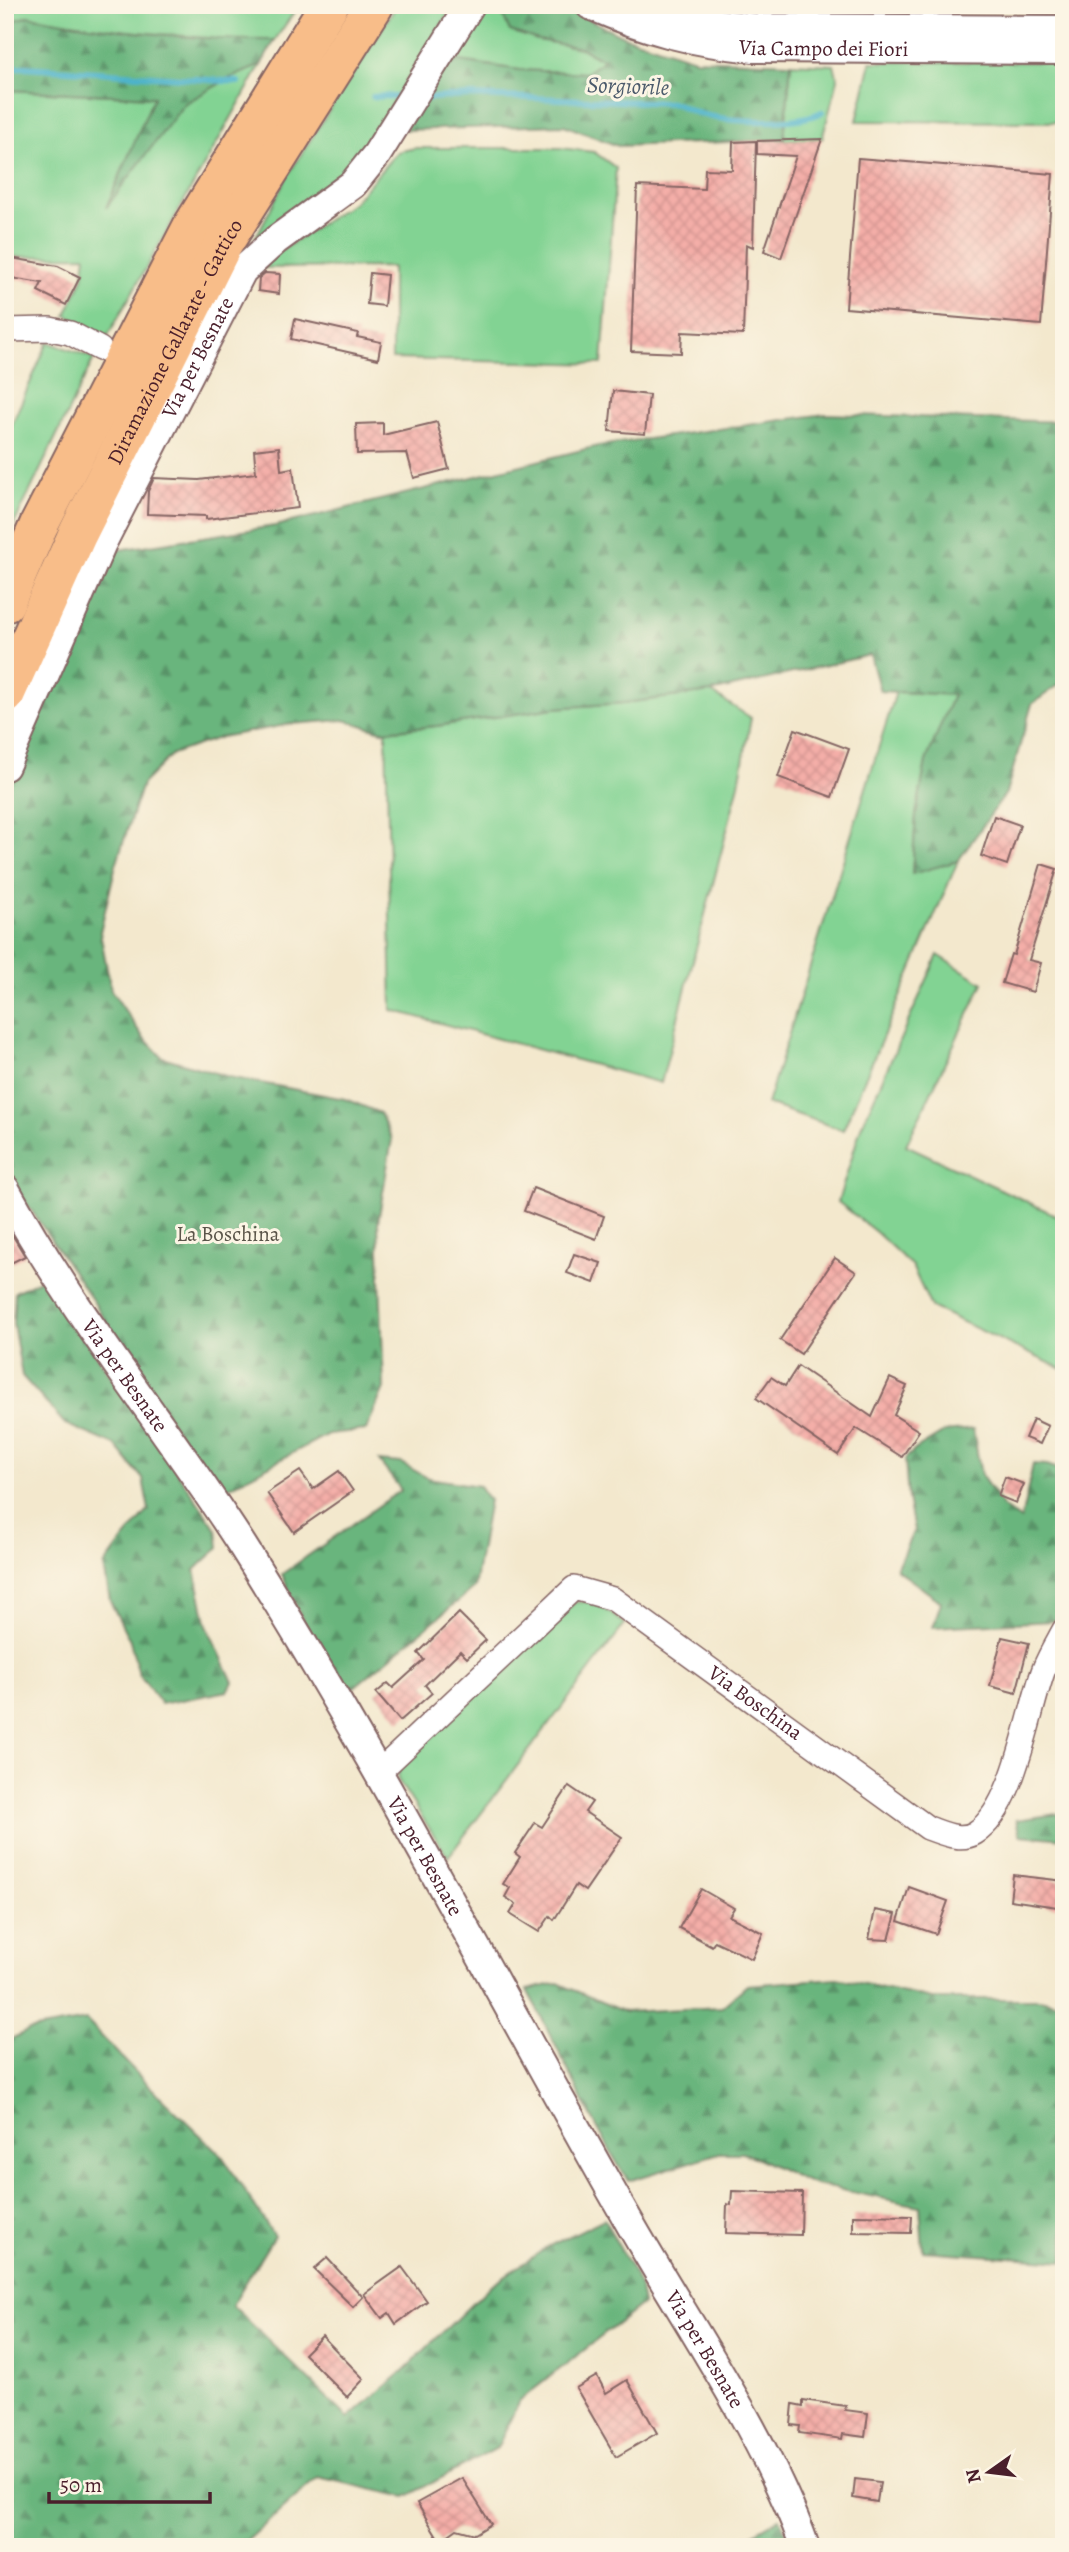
<svg xmlns="http://www.w3.org/2000/svg" width="1069" height="2552" viewBox="0 0 1069 2552" font-family="Alegreya,serif">
	<style>
		.green { fill: #82d393; stroke: #66795f; stroke-width: 2 }
		.forest { fill: url(#forest-firs); stroke: #5a6a54; stroke-width: 2 }
		.lines { fill: none; stroke-linecap: round; stroke-linejoin: round }
		.stream { stroke: #4cb3cb; stroke-width: 6 }
		.building { fill: url(#building-cross-hatch) }
		.minor-casing { stroke: #856564; stroke-width: 26 }
		.tertiary-casing { stroke: #856564; stroke-width: 32 }
		.motorway-casing { stroke: #856564; stroke-width: 42 }
		.minor { stroke: #fff; stroke-width: 23 }
		.tertiary { stroke: #fff; stroke-width: 28 }
		.motorway { stroke: #f8bd89; stroke-width: 38 }
		.labels { text-anchor: middle; dominant-baseline: central; stroke-width: 6; stroke-linejoin: round; paint-order: stroke }
		.street-label { font-size: 21px; fill: #4a1f2b; stroke: #fcf5e5 }
		.park-label { font-size: 21px; fill: #5b554a; stroke: #fcf5e5 }
		.water-label { font-size: 23px; font-style: italic; fill: #4b5a6b; stroke: #fcf5e5 }
	</style>
	<defs>
		<pattern id="forest-firs" width="22" height="20" patternUnits="userSpaceOnUse" patternTransform="scale(1.75)"><rect width="22" height="20" fill="#69b57d"/><path d="M5 1l3.5 6h-7zM16 11l3.5 6h-7z" fill="#589367"/></pattern>
		<pattern id="building-cross-hatch" width="8" height="8" patternUnits="userSpaceOnUse" patternTransform="scale(1.75)"><rect width="8" height="8" fill="#f4aea8"/><path d="M0 0l8 8M0 8l8-8" fill="none" stroke="#d39591"/></pattern>
	</defs>
	<rect width="100%" height="100%" fill="#fcf5e5"/>
	<filter id="ink" filterUnits="userSpaceOnUse"><feTurbulence type="fractalNoise" baseFrequency=".0143" numOctaves="2"/><feDisplacementMap in="SourceGraphic" scale="14" xChannelSelector="R" yChannelSelector="G"/><feConvolveMatrix kernelMatrix="1 2 1 2 8 2 1 2 1" color-interpolation-filters="sRGB"/></filter>
	<filter id="wash" filterUnits="userSpaceOnUse"><feTurbulence type="fractalNoise" baseFrequency=".00686" numOctaves="4" result="noise"/><feDisplacementMap in="SourceGraphic" scale="28" xChannelSelector="R" yChannelSelector="G"/><feGaussianBlur stdDeviation="1.57" result="paint"/><feColorMatrix in="noise" values="0 0 0 0 0 0 0 0 0 0 0 0 0 0 0 0 0 1.4 0 .05"/><feComposite in="paint" operator="in"/></filter>
	<g filter="url(#wash)">
		<rect width="100%" height="100%" fill="#f3e8cd"/>
		<g class="green">
			<path d="M5,5H299L275,40H232L102,29L28,16L5,24Z"/>
			<path d="M397,5H454L346,177L255,239L288,175Z"/>
			<path d="M477,5H498L510,31L538,40L581,48L604,60L586,73L520,70L446,59Z"/>
			<path d="M871,62H1061L1057,122L857,121Z"/>
			<path d="M791,63L834,65L838,79L822,139L784,140Z"/>
			<path d="M261,65L107,337L66,315L83,278L86,256L5,257V90L154,97L108,204L184,104L228,79Z"/>
			<path d="M415,148H560L594,152L616,168L602,364L392,359V267L255,268L354,202L397,152Z"/>
			<path d="M48,342L94,358L5,543V440Z"/>
			<path d="M711,692L751,718L739,784L661,1083L392,1010L386,731L437,726L554,708L624,703Z"/>
			<path d="M896,692L954,694L926,762L916,815L912,873L958,861L843,1130L767,1104Z"/>
			<path d="M938,955L983,983L906,1145L1064,1219V1370L931,1307L912,1266L877,1233L838,1202L861,1127Z"/>
			<path d="M575,1602H595L625,1624L448,1857L398,1780L399,1763Z"/>
		</g>
		<g class="forest">
			<path d="M498,5H560L623,36L695,59L791,63L784,140L618,146L564,125L405,130L446,59L520,70L586,73L604,60L581,48L538,40L510,31Z"/>
			<path d="M28,16C110,30 192,41 275,40L261,65L228,79L184,104L106,208L154,97L5,90V24Z"/>
			<path d="M825,414L1064,422V681L1032,704L1006,793L958,861L912,874L916,815L926,761L953,695L880,691L870,655L711,692L624,703L554,708L437,726L382,731L344,720L291,724L221,737L172,754L142,784L115,868L100,932L111,990L143,1037L162,1057L229,1077L345,1099L380,1113L392,1139L378,1222L384,1388L366,1430L328,1434L220,1492L126,1358L97,1307L12,1182L5,1166V791L118,550L275,526L598,446Z"/>
			<path d="M43,1278L217,1530L219,1547L195,1570L207,1626L233,1682L228,1691L161,1704L139,1674L130,1641L110,1601L104,1566L123,1540L149,1510L143,1479L115,1445L65,1424L22,1376L13,1324L15,1292Z"/>
			<path d="M973,1429L981,1475L1004,1508L1021,1520L1033,1464L1047,1465L1064,1471V1603L1054,1621L933,1627L941,1602L896,1569L914,1530L908,1499L905,1459L916,1449L944,1432Z"/>
			<path d="M379,1461L401,1463L428,1478L479,1486L489,1500L474,1588L347,1693L301,1617L282,1574L401,1490Z"/>
			<path d="M1064,1813V1839L1020,1835L1016,1820Z"/>
			<path d="M837,1978L932,1999H1039L1064,2004V2261L923,2251L920,2206L812,2184L760,2159L742,2153H719L628,2181C590,2120 561,2053 527,1990L558,1983L624,2012L722,2007L747,1985Z"/>
			<path d="M86,2020L145,2082L222,2156L274,2236L232,2305L348,2418L400,2374L490,2286L549,2246L604,2219L639,2283L643,2304L519,2401L497,2448L406,2497L318,2477L240,2547H5V2042L29,2030Z"/>
			<path d="M780,2518L791,2547H722L742,2540Z"/>
		</g>
		<g class="lines">
			<g class="stream">
				<path d="M5,68L25,67L238,82"/>
				<path d="M373,97L386,96L400,98"/>
				<path d="M428,98L471,96L674,103C684,107 694,113 704,115C731,122 798,125 822,112"/>
			</g>
		</g>
		<g id="blocks">
			<g class="building">
				<path d="M822,139L781,258L764,251L796,156L757,154V141Z"/>
				<path d="M756,141L753,247L746,244L743,335L682,332L681,353L631,351L637,186L704,189L705,169L732,170L733,142Z"/>
				<path d="M858,158L1053,174L1041,325L846,308Z"/>
				<path d="M5,257L58,266L80,277L66,305L38,291L42,283L5,277Z"/>
				<path d="M265,273L280,274L279,294L258,291L259,278Z"/>
				<path d="M370,273L387,275L384,306L367,304Z"/>
				<path d="M295,319L358,333L357,337L381,342L378,359L291,339Z"/>
				<path d="M613,391L649,395L645,434L609,431Z"/>
				<path d="M437,422L449,469L414,478L407,453L357,454L356,424L383,423V435Z"/>
				<path d="M279,447L281,470L293,468L298,508L206,519V516L147,514L148,491L154,478L199,480L256,473L254,450Z"/>
				<path d="M795,729L849,749L832,797L778,777Z"/>
				<path d="M994,816L1020,825L1007,865L981,856Z"/>
				<path d="M1041,864L1057,869L1029,960L1041,963L1033,992L1002,983L1011,954L1014,955Z"/>
				<path d="M533,1188L604,1216L596,1239L524,1211Z"/>
				<path d="M5,1223L25,1256L5,1266Z"/>
				<path d="M574,1254L601,1263L594,1283L567,1273Z"/>
				<path d="M835,1258L856,1272L801,1354L780,1340Z"/>
				<path d="M798,1366L872,1417L890,1378L907,1386L894,1415L919,1431L902,1457L856,1428L838,1455L756,1398L771,1377L785,1386Z"/>
				<path d="M1033,1419L1048,1426L1040,1444L1025,1438Z"/>
				<path d="M300,1471L313,1489L339,1471L353,1491L294,1532L267,1493Z"/>
				<path d="M1005,1477L1024,1484L1016,1503L998,1496Z"/>
				<path d="M459,1613L486,1640L467,1658L460,1651L425,1685L432,1693L400,1721L376,1693L388,1683L393,1688L424,1660L418,1653Z"/>
				<path d="M1002,1637L1029,1643L1016,1693L990,1686Z"/>
				<path d="M569,1786L592,1802L585,1812L622,1837L585,1891L576,1885L554,1920L550,1916L539,1932L510,1914L516,1904L505,1897L510,1888L503,1884L520,1857L515,1853L535,1823L542,1827Z"/>
				<path d="M1013,1875L1064,1881V1908L1010,1900Z"/>
				<path d="M909,1887L948,1901L936,1934L898,1921Z"/>
				<path d="M701,1889L734,1908L729,1916L763,1933L752,1959L715,1941L712,1946L679,1928Z"/>
				<path d="M875,1910L896,1914L889,1940L869,1939Z"/>
				<path d="M732,2191L802,2193L801,2235L726,2233L727,2204L731,2205Z"/>
				<path d="M853,2215L912,2216L911,2233L853,2232Z"/>
				<path d="M327,2258L363,2297L353,2307L314,2269Z"/>
				<path d="M402,2267L427,2301L396,2324L389,2313L382,2318L364,2294Z"/>
				<path d="M322,2336L364,2379L347,2397L304,2354Z"/>
				<path d="M597,2376L606,2393L627,2380L657,2433L616,2457L576,2388Z"/>
				<path d="M803,2400L846,2406L845,2410L868,2413L865,2437L843,2434L842,2439L799,2433L800,2426L791,2425L793,2404L803,2406Z"/>
				<path d="M462,2478L491,2524L475,2534L457,2529L440,2541L417,2503Z"/>
				<path d="M855,2479L880,2482L877,2502L853,2498Z"/>
			</g>
		</g>
	</g>
	<g filter="url(#ink)">
		<use href="#blocks" fill-opacity="0" stroke="#856564" stroke-width="2"/>
		<g class="lines">
			<defs>
				<g id="minor">
					<path d="M5,330L50,329L70,333L100,349"/>
					<path id="s1" d="M379,1772L574,1588L613,1599L928,1828C943,1833 960,1842 975,1833C1015,1808 1028,1711 1044,1669C1049,1656 1057,1643 1064,1630"/>
				</g>
				<g id="tertiary">
					<path id="s2" d="M590,5C647,30 692,42 754,48L1064,50"/>
					<path d="M640,5L710,23L755,28L1064,30"/>
					<path id="s3" d="M5,766L102,543L242,271L276,240L353,184L377,154L470,5"/>
					<path id="s4" d="M5,1189C73,1314 165,1425 242,1545C381,1764 499,1995 628,2220C687,2324 765,2434 805,2547"/>
				</g>
				<g id="motorway">
					<path d="M5,603L39,525L192,227L329,5"/>
					<path id="s5" d="M5,695L77,535L223,244L374,5"/>
				</g>
			</defs>
			<use href="#minor" class="minor-casing"/>
			<use href="#tertiary" class="tertiary-casing"/>
			<use href="#motorway" class="motorway-casing"/>
			<use href="#minor" class="minor"/>
			<use href="#tertiary" class="tertiary"/>
			<use href="#motorway" class="motorway"/>
		</g>
	</g>
	<g class="labels">
		<g class="street-label">
			<text stroke="none"><textPath href="#s2" startOffset="240">Via Campo dei Fiori</textPath></text>
			<text stroke="none"><textPath href="#s5" startOffset="392">Diramazione Gallarate - Gattico</textPath></text>
			<text stroke="none"><textPath href="#s3" startOffset="452">Via per Besnate</textPath></text>
			<text stroke="none"><textPath href="#s4" startOffset="222">Via per Besnate</textPath></text>
			<text stroke="none"><textPath href="#s1" startOffset="485">Via Boschina</textPath></text>
			<text stroke="none"><textPath href="#s4" startOffset="789">Via per Besnate</textPath></text>
			<text stroke="none"><textPath href="#s4" startOffset="1356">Via per Besnate</textPath></text>
		</g>
		<g class="park-label">
			<text x="228" y="1234">La Boschina</text>
		</g>
		<g class="water-label">
			<text transform="translate(628 86) rotate(2)">Sorgiorile</text>
		</g>
	</g>
	<rect width="1069" height="2552" fill="none" stroke="#fcf5e5" stroke-width="28"/>
	<g transform="translate(989 2472) rotate(256)" stroke="#fcf5e5" stroke-width="5" paint-order="stroke">
	<path d="M0-5L12 26L0 18L-12 26Z" fill="#4a1f2b"/>
	<text y="-10" font-size="19" font-weight="bold" text-anchor="middle" fill="#4a1f2b">N</text>
	</g>
	<path d="M49 2492v10h161v-10" fill="none" stroke="#4a1f2b" stroke-width="3.5"/>
	<text x="60" y="2492" font-size="21" fill="#4a1f2b" stroke="#fcf5e5" stroke-width="5" paint-order="stroke">50 m</text>
</svg>
